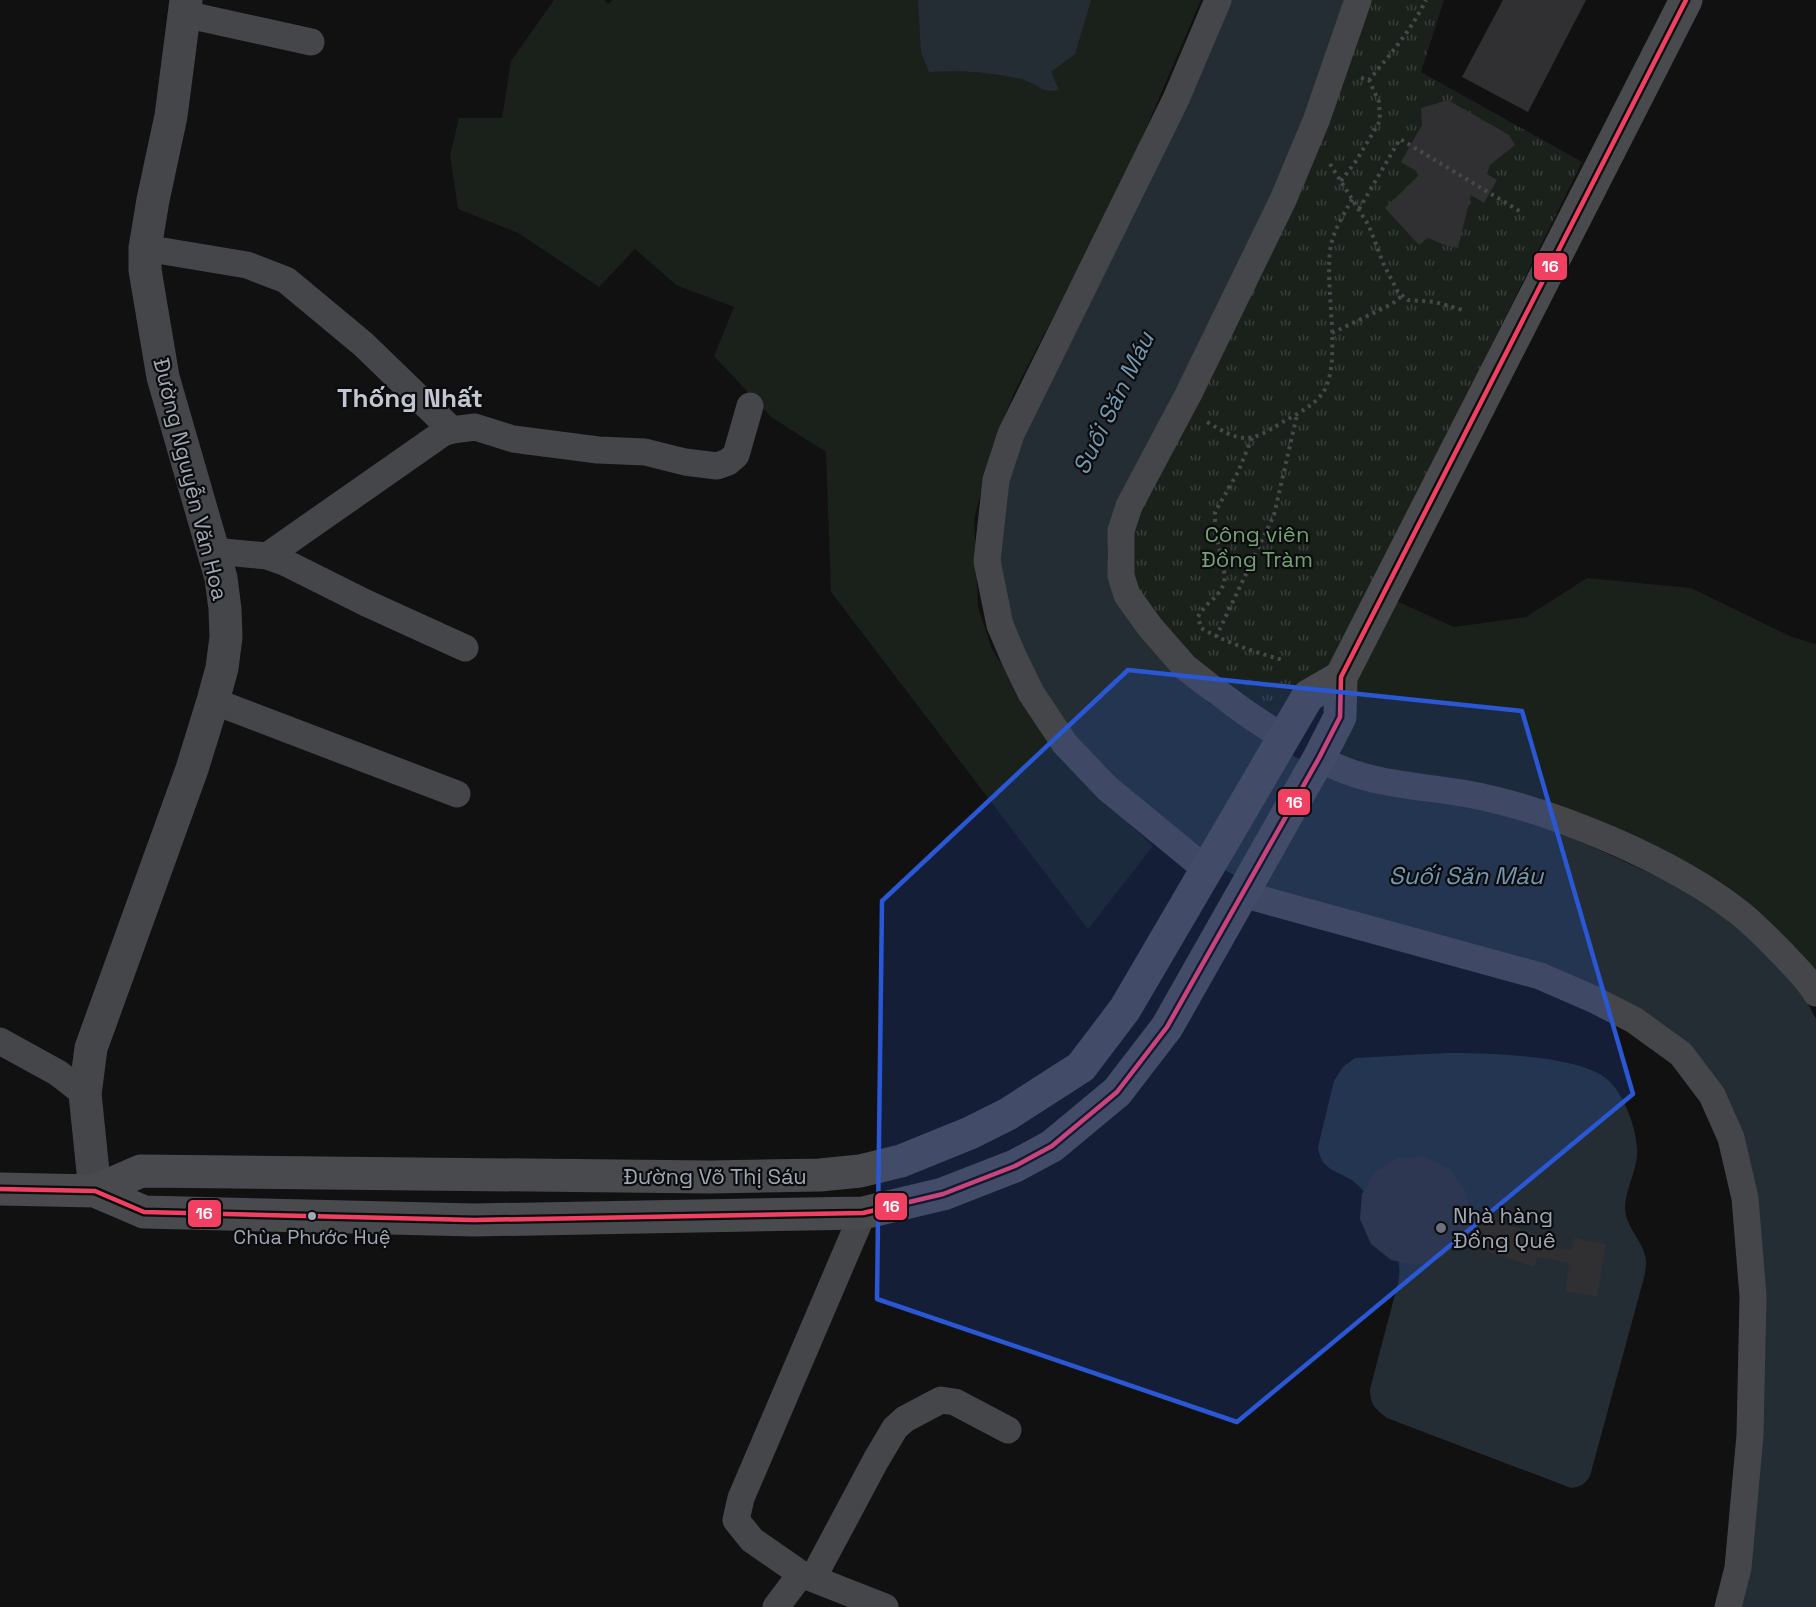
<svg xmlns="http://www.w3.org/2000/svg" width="1816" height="1607" viewBox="0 0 1816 1607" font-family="'Space Grotesk',sans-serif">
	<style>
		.grass { fill: #1a201a }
		.park { fill: url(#park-tufts) }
		.water { fill: #242d33 }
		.building { fill: #303032 }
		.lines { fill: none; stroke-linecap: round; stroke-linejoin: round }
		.path { stroke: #47484c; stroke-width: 4; stroke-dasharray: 3 4.5; stroke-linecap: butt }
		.minor { stroke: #45464a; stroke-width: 27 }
		.tertiary { stroke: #45464a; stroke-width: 33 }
		.secondary { stroke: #494a4e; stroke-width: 33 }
		.bus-1-casing { stroke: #0b0c0d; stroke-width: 9 }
		.bus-1 { stroke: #f24062; stroke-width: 4.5 }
		.marked { fill: #2a57d4; fill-opacity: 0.2; stroke: #2a57d4; stroke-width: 4.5; stroke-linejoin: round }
		.bus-dot { fill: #a1a7b4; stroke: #0b0c0d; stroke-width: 2 }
		.poi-dot { fill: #6f727b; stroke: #0b0c0d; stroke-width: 2 }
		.labels { text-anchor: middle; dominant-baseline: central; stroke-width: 4.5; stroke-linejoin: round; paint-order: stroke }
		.bus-label { font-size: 20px; fill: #a1a7b4; stroke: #0b0c0d }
		.street-label { font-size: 22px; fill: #a1a7b4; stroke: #0b0c0d }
		.park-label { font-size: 22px; fill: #76a177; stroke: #0b0c0d }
		.poi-label { font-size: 22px; fill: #a1a7b4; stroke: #0b0c0d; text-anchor: start }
		.water-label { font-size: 24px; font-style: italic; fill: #7498b2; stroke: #0b0c0d }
		.quarter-label { font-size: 26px; font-weight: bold; fill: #c2c6d0; stroke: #0b0c0d }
		.line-badge { stroke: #0b0c0d; stroke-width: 2 }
		.badge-label { font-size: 16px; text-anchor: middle; font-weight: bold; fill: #fff }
	</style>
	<defs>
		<pattern id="park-tufts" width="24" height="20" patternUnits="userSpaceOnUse" patternTransform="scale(1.5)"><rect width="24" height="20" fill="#1a201a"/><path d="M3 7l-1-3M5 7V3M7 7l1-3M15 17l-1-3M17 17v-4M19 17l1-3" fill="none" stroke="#383e39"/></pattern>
	</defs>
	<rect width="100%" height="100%" fill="#111"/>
	<g class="grass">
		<path d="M554,0H604L609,4L612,0H1201L1127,173L1014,393L992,448L974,520L978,607L992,649L1059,758L1153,846L1088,929L831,592L826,452L771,417L714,356L734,307L676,285L635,249L599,287L518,233L458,209L450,155L459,118H502L511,61Z"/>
		<path d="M1587,578L1691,588L1792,637L1816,644V971L1745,902L1393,771L1341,757L1348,679L1390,598L1454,627L1526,617Z"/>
	</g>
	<path class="park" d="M1370,0H1444L1421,72L1582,162L1336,660L1278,719L1253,704L1193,658L1144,601L1133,576V532L1140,506Z"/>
	<g class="water">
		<path d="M918,0H1091L1075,54L1051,72L1059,90C1041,94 1037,83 1021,79C990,72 961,70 929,72L921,52Z"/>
		<path d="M1230,0H1346L1291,150L1264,212L1109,527L1107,554L1109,578L1176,674L1210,704L1289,754L1354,786L1417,800L1488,810L1569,836L1669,882L1734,923L1770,956L1803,994L1816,1019V1607H1740L1742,1132L1635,1007L1259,889L1225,870L1116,780L1073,735L1040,686L1012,622L999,562L1008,482L1023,437L1186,107Z"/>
		<path d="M1447,1053C1484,1053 1581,1055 1608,1080C1624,1095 1635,1125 1637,1147C1639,1169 1625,1188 1625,1209C1626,1228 1644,1242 1646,1260C1647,1264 1645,1270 1645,1274L1590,1476C1585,1484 1581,1487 1571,1488L1387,1418C1375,1409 1370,1404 1370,1389L1398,1283C1399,1277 1400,1271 1399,1265C1396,1247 1372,1199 1359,1186C1343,1170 1321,1174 1318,1147L1334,1081L1343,1067L1355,1058Z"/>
	</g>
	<g class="building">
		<path d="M1503,0H1586L1528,112L1462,77Z"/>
		<path d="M1448,100L1509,135L1515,145L1490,165L1487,174L1497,180L1484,203L1471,195L1458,248L1447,246L1428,238L1419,245L1385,208L1418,176L1416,171L1401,162L1422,125L1421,108Z"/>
		<path d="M1425,1157L1448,1168L1465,1189L1469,1212L1544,1237L1541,1246L1572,1250L1574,1238L1606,1244L1597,1297L1565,1291L1569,1263L1537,1257L1534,1267L1459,1242L1442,1258L1417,1265L1391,1260L1371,1244L1360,1219L1362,1194L1376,1171L1398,1158Z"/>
	</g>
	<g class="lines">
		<g class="path">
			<path d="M1361,78L1369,80C1390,55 1412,29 1426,0"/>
			<path d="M1330,164L1369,226L1384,265L1398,292L1408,300L1435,302L1466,311"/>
			<path d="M1341,181L1356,161L1380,121L1379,102L1369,80"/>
			<path d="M1359,209L1400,139L1521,212"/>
			<path d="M1332,333L1392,304L1403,295"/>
			<path d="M1207,422C1240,441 1247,445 1281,423C1295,415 1312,407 1322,394C1344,364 1323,285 1331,245C1334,229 1345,213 1352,199"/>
			<path d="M1252,438L1238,472L1215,512V528L1225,576C1223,598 1207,599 1198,617L1201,628C1227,643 1254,652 1283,660"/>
			<path d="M1216,637L1274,515L1297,415"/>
		</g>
		<g class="minor">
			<path d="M184,14L311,42"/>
			<path d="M145,248L247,265L286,280L363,344L452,430"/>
			<path d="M214,551L267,556L284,562L366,603L465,648"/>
			<path d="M267,556L443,433L452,430L475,427L513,439L598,450L645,452L685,462L717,466L728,462L736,455L750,406"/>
			<path d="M213,701L457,794"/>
			<path d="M1284,738L1246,713L1208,685L1185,667L1150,627L1127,595L1121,576V531L1129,506L1188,395L1283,200L1316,121L1358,0"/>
			<path d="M1319,758C1364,785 1418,785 1468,794C1553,810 1673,860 1741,914C1756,926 1770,941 1784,955C1795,967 1808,979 1816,993"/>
			<path d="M1208,871L1107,788L1065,744L1031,693L1014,658L1000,625L987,561L996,480L1011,434L1176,99L1218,0"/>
			<path d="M1242,894L1540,976L1593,999L1634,1020L1681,1054L1712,1095L1731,1138L1745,1198L1753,1296L1750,1435L1738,1568L1728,1607"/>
			<path d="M0,1041L58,1073L85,1094"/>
			<path d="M863,1213L741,1498L736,1520L752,1540L801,1574L885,1607"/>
			<path d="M813,1578L876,1460L895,1428L905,1419L941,1400L955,1402L1008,1430"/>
			<path d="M776,1607L801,1574"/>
		</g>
		<path class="tertiary" d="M95,1191L85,1094L91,1048L192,769L213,701L222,668L226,637L225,609L221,578L163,377L145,270V248L153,200L171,116L186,0"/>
		<g class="secondary">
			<path d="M0,1189L95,1191L144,1212L474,1220L863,1213L943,1194L1015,1166L1052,1146L1117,1092L1167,1027L1319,758L1340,717L1341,677L1686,0"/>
			<path d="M95,1191L141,1171L710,1177L820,1175L860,1171L901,1161L970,1133L1008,1114L1081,1067L1125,1009L1308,696L1341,677"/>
		</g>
		<defs>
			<path id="bus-1" d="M0,1189L95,1191L144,1212L474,1220L863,1213L943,1194L1015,1166L1052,1146L1117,1092L1167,1027L1319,758L1340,717L1341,677L1686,0"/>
		</defs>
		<use href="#bus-1" class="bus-1-casing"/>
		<use href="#bus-1" class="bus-1"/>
	</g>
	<path class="marked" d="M1128,670L1522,711L1633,1094L1237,1422L877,1299L882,901Z"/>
	<circle class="bus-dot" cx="312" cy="1216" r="5"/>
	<circle class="poi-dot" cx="1441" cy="1228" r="6"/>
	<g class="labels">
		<g class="bus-label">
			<text x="312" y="1237">Chùa Phước Huệ</text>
		</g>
		<g class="street-label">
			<text transform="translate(191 479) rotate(76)">Đường Nguyễn Văn Hoa</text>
			<text x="715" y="1176">Đường Võ Thị Sáu</text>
		</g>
		<g class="park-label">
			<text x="1257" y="534">Công viên<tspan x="1257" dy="25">Đồng Tràm</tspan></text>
		</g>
		<g class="poi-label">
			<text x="1453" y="1215">Nhà hàng<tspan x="1453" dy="25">Đồng Quê</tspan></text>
		</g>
		<g class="water-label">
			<text transform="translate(1113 403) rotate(-64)">Suối Săn Máu</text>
			<text x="1466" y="875">Suối Săn Máu</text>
		</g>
		<g class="quarter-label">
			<text x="410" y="398">Thống Nhất</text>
		</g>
	</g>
	<g class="line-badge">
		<rect x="1533" y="252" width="35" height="29" rx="6" fill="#f24062"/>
		<rect x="1277" y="788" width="34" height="28" rx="6" fill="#f24062"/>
		<rect x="874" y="1192" width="34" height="29" rx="6" fill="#f24062"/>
		<rect x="187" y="1199" width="35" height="29" rx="6" fill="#f24062"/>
	</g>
	<g class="badge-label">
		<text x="1550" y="272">16</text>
		<text x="1294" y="808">16</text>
		<text x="891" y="1212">16</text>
		<text x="204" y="1219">16</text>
	</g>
</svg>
